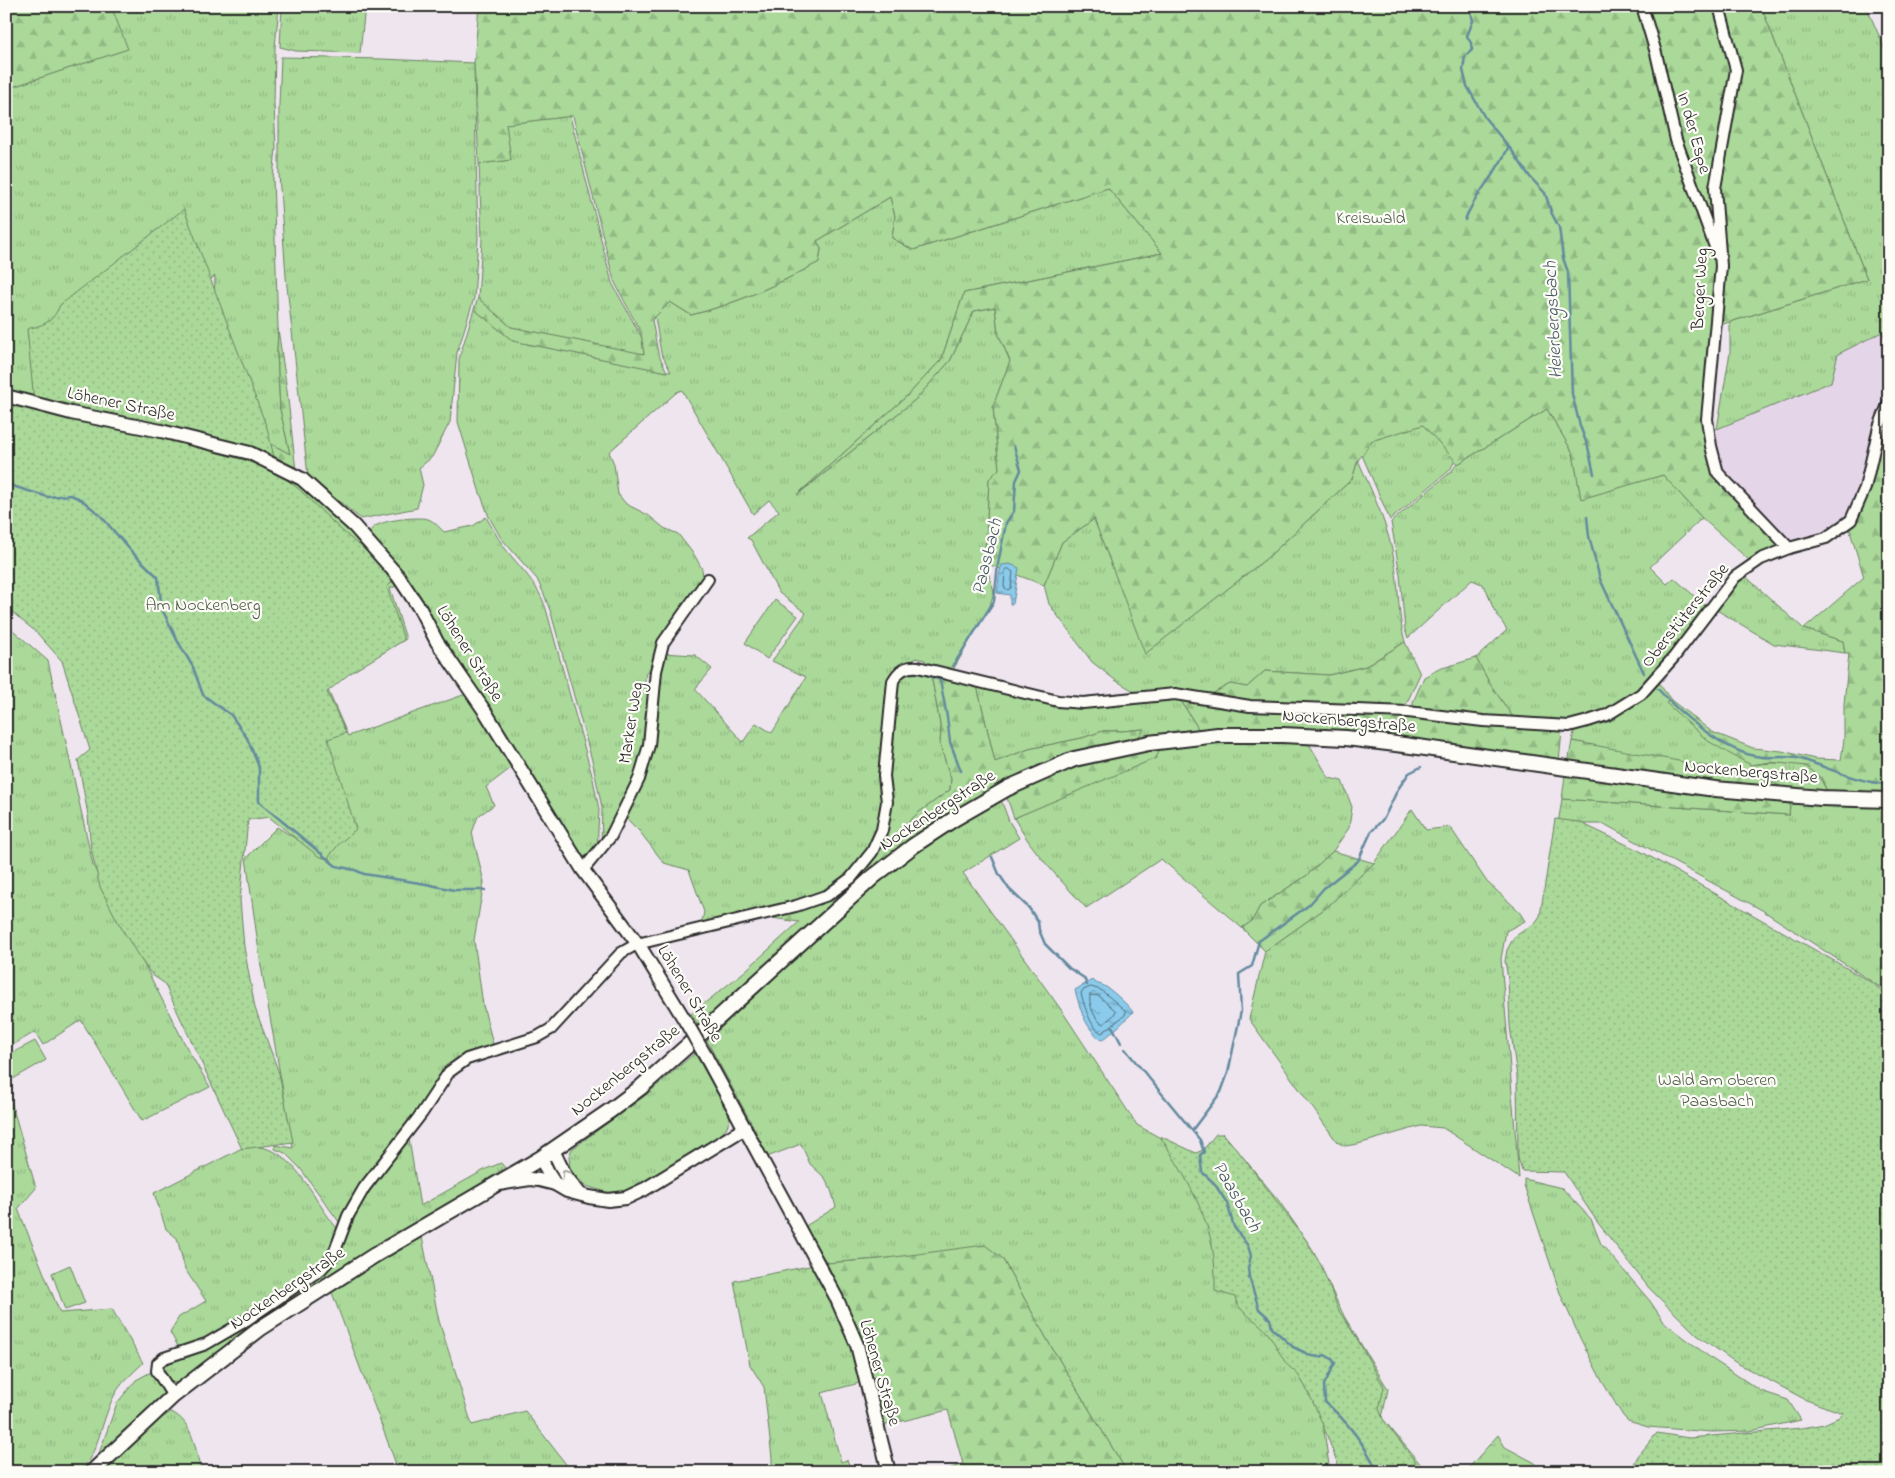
<svg xmlns="http://www.w3.org/2000/svg" width="1895" height="1478" viewBox="0 0 1895 1478" font-family="'Indie Flower',sans-serif">
	<style>
		.built { fill: #e5d5e9 }
		.grass { fill: url(#grass-tufts); stroke: #6a8262 }
		.forest { fill: url(#forest-firs); stroke: #6a8262 }
		.park { fill: url(#park-dots); stroke: #6a8262 }
		.garden { fill: #aad999; stroke: #6a8262 }
		.water { fill: url(#water-ripples); stroke: #648a9e }
		.lines { fill: none; stroke-linecap: round; stroke-linejoin: round }
		.shore { stroke: #516b78; stroke-width: 1 }
		.stream { stroke: #648a9e; stroke-width: 2.5 }
		.minor-casing { stroke: #2b2b2b; stroke-width: 14 }
		.tertiary-casing { stroke: #2b2b2b; stroke-width: 16 }
		.secondary-casing { stroke: #2b2b2b; stroke-width: 18 }
		.minor { stroke: #fdfcf7; stroke-width: 10 }
		.tertiary { stroke: #fdfcf7; stroke-width: 12 }
		.secondary { stroke: #fdfcf7; stroke-width: 14 }
		.tertiary-bridge-casing { stroke: #2b2b2b; stroke-width: 16; stroke-linecap: butt }
		.tertiary-bridge { stroke: #fdfcf7; stroke-width: 12 }
		.oneway { stroke: #9e9e9b }
		.labels { text-anchor: middle; dominant-baseline: central; stroke-width: 4.5; stroke-linejoin: round; paint-order: stroke }
		.street-label { font-size: 18px; fill: #2b2b2b; stroke: #fdfcf7 }
		.park-label { font-size: 18px; fill: #515f4c; stroke: #fdfcf7 }
		.water-label { font-size: 19px; font-style: italic; fill: #485b65; stroke: #fdfcf7 }
	</style>
	<defs>
		<pattern id="grass-tufts" width="24" height="20" patternUnits="userSpaceOnUse" patternTransform="scale(1.25)"><rect width="24" height="20" fill="#aad999"/><path d="M3 7l-1-3M5 7V3M7 7l1-3M15 17l-1-3M17 17v-4M19 17l1-3" fill="none" stroke="#92ba84"/></pattern>
		<pattern id="forest-firs" width="22" height="20" patternUnits="userSpaceOnUse" patternTransform="scale(1.25)"><rect width="22" height="20" fill="#aad999"/><path d="M5 1l3.5 6h-7zM16 11l3.5 6h-7z" fill="#92ba84"/></pattern>
		<pattern id="park-dots" width="8" height="8" patternUnits="userSpaceOnUse" patternTransform="scale(1.25)"><rect width="8" height="8" fill="#aad999"/><path d="M2 2h.1M6 6h.1" fill="none" stroke="#92ba84" stroke-width="1.8" stroke-linecap="round"/></pattern>
		<pattern id="water-ripples" width="26" height="14" patternUnits="userSpaceOnUse" patternTransform="scale(1.25)"><rect width="26" height="14" fill="#8acaeb"/><path d="M2 4q2-2 4 0t4 0M15 11q2-2 4 0t4 0" fill="none" stroke="#71a4bf"/></pattern>
	</defs>
	<rect width="100%" height="100%" fill="#efe5ef"/>
	<filter id="ink" filterUnits="userSpaceOnUse"><feTurbulence type="fractalNoise" baseFrequency=".02" numOctaves="2"/><feDisplacementMap in="SourceGraphic" scale="10" xChannelSelector="R" yChannelSelector="G"/><feConvolveMatrix kernelMatrix="1 2 1 2 8 2 1 2 1" color-interpolation-filters="sRGB"/></filter>
	<g filter="url(#ink)">
		<path class="built" d="M1882,332L1889,345V398L1863,487L1849,517L1826,535L1789,545L1722,470L1717,454V429L1830,382L1837,354Z"/>
		<g class="grass">
			<path d="M111,6H279L275,47L274,105L276,148L273,178L278,329L277,352L280,409L290,454L251,433L210,426L215,276L51,403L6,393V89L127,49Z"/>
			<path d="M282,6H365L360,53L296,51L280,47Z"/>
			<path d="M1761,6H1866L1889,58V345L1882,332L1838,354L1831,382L1717,429L1730,352V322L1867,279Z"/>
			<path d="M281,57L382,59L474,63L478,239L474,298L457,353L450,422L432,457L419,468L423,485L417,508L361,519L308,476L286,277L279,174V105Z"/>
			<path d="M570,116L612,283L642,338L644,355L511,327L478,298L482,240L479,164L511,160L505,124Z"/>
			<path d="M1108,188L1162,253L964,293L941,360L908,395L801,491L810,485L916,399L950,361L974,311L995,307L998,333L1010,361L993,406L999,469L989,479L985,563L994,591L990,606L953,670L928,665L925,660L916,658C901,672 895,664 888,688L881,776L884,804L879,829L859,864L849,876L827,893L796,904L701,926L704,912L689,870L664,863L640,832L624,816L640,780L649,756L662,653L695,655L712,669L695,689L743,742L756,723L772,733L806,677L772,661L806,613L779,593L751,540L747,538L779,511L769,500L753,514L682,390L677,392L609,452L614,464L618,494L626,504L648,515L664,528L678,534L695,556L702,569L703,576L697,593L662,639L654,673L646,672L644,688L653,690C651,710 650,731 645,752C638,784 621,820 601,846L602,808L593,764L551,613L544,594L537,579L501,538L489,517L479,490L458,422L459,359L474,309L513,341L671,372L661,353L655,317L670,302L691,315C736,304 779,284 819,262L821,249L817,241L890,197L895,216L892,238L913,250Z"/>
			<path d="M1547,409L1573,453L1581,498L1663,475L1702,518L1650,567L1667,584L1674,578L1708,608L1649,684L1618,706L1586,717L1565,721L1515,720L1490,684L1476,658L1507,630L1493,608L1487,591L1482,584L1472,580L1408,638L1405,630L1400,575L1391,522L1452,471L1457,463L1458,464Z"/>
			<path d="M1423,424L1455,460L1450,470L1390,520L1362,455L1371,441Z"/>
			<path d="M115,426L242,455L301,481L366,544L402,585L390,588L406,639L375,657L293,610L348,736L466,694L515,765L486,787L494,805L478,816L472,833L484,882L474,940L483,1005L494,1048L467,1056L342,1226L300,1168L285,1153L275,1149V1145L293,1148L261,966L246,858L277,827L332,861L276,794Z"/>
			<path d="M1358,460C1373,494 1389,527 1395,565C1399,590 1398,617 1405,642L1366,666L1329,675L1265,671L1247,687L1230,684L1212,694L1175,690L1137,693L1115,680L1092,662L1049,604L1044,585L1062,542L1094,519L1146,653L1267,558L1352,479Z"/>
			<path d="M486,517C492,527 497,537 504,547C520,568 538,583 546,609L593,779L599,810L597,851L581,858L369,538C369,535 369,532 371,530C376,520 418,516 428,519C434,521 439,527 444,532L473,526Z"/>
			<path d="M1743,574L1804,629L1843,641L1845,653L1774,644L1715,609Z"/>
			<path d="M6,624L48,661L93,865L188,1050L210,1087L142,1121L81,1020L43,1045L35,1032L6,1049Z"/>
			<path d="M917,670L931,674L941,730L940,745L951,779L950,790L918,813L874,858L884,837L887,776L897,680L907,671Z"/>
			<path d="M1658,682L1671,700L1667,702L1751,765C1764,763 1795,761 1807,767C1817,773 1822,781 1827,791L1784,789L1780,786L1572,741L1575,728C1608,718 1635,709 1658,682Z"/>
			<path d="M977,686L1050,703L1156,698L1180,699L1199,730L1160,734L1137,739L1143,729L1122,731H1103L1082,738L1029,749L995,762Z"/>
			<path d="M1253,740L1308,742L1329,778L1342,781L1352,807L1349,828L1333,851L1320,863L1306,876L1260,906L1252,921L1242,928L1161,859L1086,908C1061,880 1032,852 1014,818L1069,794L1161,747L1199,742Z"/>
			<path d="M1562,799L1789,815L1790,804L1889,806V993L1762,910L1604,824H1558Z"/>
			<path d="M1001,800L1009,821L1019,838L963,873L1062,1011L1137,1125L1200,1160L1223,1133L1279,1201L1311,1247L1344,1316L1388,1389L1382,1418L1427,1472H1385L1321,1409L1330,1472H1127L1049,1343L1002,1258L880,1259L827,1263L804,1227L836,1207L831,1190L825,1178L810,1164L801,1144L767,1157L753,1126L707,1041L813,942L891,871L952,827Z"/>
			<path d="M1412,809L1426,830L1450,827L1487,882L1518,910L1525,921L1506,931L1501,959L1519,1178L1443,1128L1421,1126L1358,1144L1345,1146L1337,1142L1249,1019L1265,951L1327,907L1374,863Z"/>
			<path d="M695,1053L729,1114L730,1120L722,1137L631,1190L613,1194L586,1186L573,1174L570,1168L569,1156L572,1149L646,1095Z"/>
			<path d="M6,1084L36,1188L18,1209L60,1313L112,1309L143,1363C132,1374 119,1384 113,1398C101,1422 99,1453 79,1472H6Z"/>
			<path d="M409,1139L420,1206L486,1169L501,1163L505,1168L242,1335L178,1383L170,1382L164,1367L171,1362L206,1348L234,1333L321,1276L332,1264L359,1206Z"/>
			<path d="M246,1146C281,1145 295,1167 313,1193C321,1207 330,1220 340,1232L330,1255L318,1268L212,1337L180,1350L170,1332L179,1317L206,1301L185,1269L177,1238L166,1229L154,1193Z"/>
			<path d="M1524,1179L1562,1188L1591,1219L1601,1244L1650,1301L1664,1322L1712,1359L1761,1391L1788,1400L1801,1420L1750,1431L1712,1432L1648,1427L1628,1421L1623,1416L1602,1381L1580,1338L1560,1293L1524,1185Z"/>
			<path d="M422,1237L439,1321L472,1425L525,1411L572,1472H399L331,1290Z"/>
			<path d="M814,1265L853,1346L863,1382L822,1393L841,1462L847,1460L852,1472H772V1458L764,1387L750,1365L734,1281Z"/>
			<path d="M151,1372L165,1396L97,1459L117,1403L136,1380Z"/>
			<path d="M171,1412C193,1421 196,1451 201,1472H103L155,1422Z"/>
			<path d="M1498,1435L1505,1447L1535,1463L1544,1472H1465Z"/>
		</g>
		<g class="forest">
			<path d="M6,6H111L128,49L6,89Z"/>
			<path d="M479,6H1761L1867,279L1717,326L1706,420L1716,475L1784,547L1750,561L1702,518L1663,475L1581,499L1573,453L1547,409L1458,464L1423,425L1371,441L1364,453L1358,460L1352,479L1267,558L1145,654L1094,519L1062,542L1044,585L985,563L989,479L999,469L993,406L1010,361L998,333L995,307L974,311L950,361L916,399L797,495L908,395L941,360L964,293L1162,253L1108,188L913,250L892,238L895,216L890,197L817,241L821,249L819,262C779,284 736,304 691,315L670,302L652,320L658,353L667,372L513,341L474,309L478,298L511,327L644,354L641,333L614,281L573,116L506,124L511,160L479,164L474,63Z"/>
			<path d="M278,329L287,390L296,471L210,426L251,433L290,454L280,409L277,352Z"/>
			<path d="M1887,412L1889,424V793L1827,791L1821,778L1806,766L1770,762L1751,765L1732,755L1708,741L1666,703L1671,700L1712,732L1753,748L1782,751L1815,759L1841,760L1844,739V704L1849,653H1845L1843,641L1804,629L1864,577L1848,525Z"/>
			<path d="M1405,642L1420,674L1405,707L1265,704L1212,694L1230,684L1247,687L1265,671L1329,675L1366,666Z"/>
			<path d="M1476,658L1490,684L1515,720L1413,709V702L1424,677L1439,669Z"/>
			<path d="M931,674L977,686L995,762L1029,749L1082,738L1103,731H1122L1144,729L1137,739L1005,782L956,809L908,841L843,895L699,1026L691,1014L745,971L799,922L772,918L829,900L856,877L891,839L918,813L950,790L951,779L940,745L941,730Z"/>
			<path d="M1180,699L1260,711L1327,715H1407L1482,724L1562,731L1559,762L1350,732L1263,728L1199,730Z"/>
			<path d="M1572,741L1759,776L1780,786L1763,788L1725,784L1568,763Z"/>
			<path d="M1161,747L1156,758L1014,818L1006,795C1057,772 1106,757 1161,747Z"/>
			<path d="M1565,775L1790,804L1789,815L1562,799Z"/>
			<path d="M1333,851L1374,863L1327,907L1265,951L1242,928L1252,921L1260,906L1306,876Z"/>
			<path d="M985,1245L1002,1258L1049,1343L1127,1472H940L963,1464L948,1410L882,1426L840,1292L827,1263L880,1259Z"/>
		</g>
		<g class="park">
			<path d="M184,209L267,428L275,461L34,401L27,329C46,324 52,323 60,305Z"/>
			<path d="M6,401L168,439L244,460L263,467L286,479L300,490L339,528L355,542L371,553L392,582L387,587L404,640L349,674L327,692L346,733L328,739L356,829L339,844L327,859L318,856L269,817L248,820L240,900L244,947L255,1008L279,1073L293,1142L242,1149L164,983L152,975L139,957L119,924L100,887L91,849L88,815L78,760L90,750L62,661L36,632L6,607Z"/>
			<path d="M1555,819L1579,822L1640,851L1831,959L1874,984L1889,997V1472H1630L1638,1456L1657,1433L1689,1438L1801,1428L1824,1424L1839,1417L1843,1413L1806,1400L1767,1379L1735,1362L1697,1335L1649,1288L1598,1223L1564,1172L1522,1171L1518,1158L1517,1077L1510,1026L1508,979L1505,961L1507,950L1514,937L1535,923L1540,916Z"/>
			<path d="M1216,1134H1222L1236,1148L1306,1240L1321,1265L1339,1311L1355,1335L1384,1387L1379,1409L1383,1419L1423,1472H1341C1328,1440 1317,1405 1299,1376C1296,1371 1289,1368 1286,1363C1278,1352 1274,1340 1265,1330C1255,1318 1238,1313 1235,1297L1215,1291C1215,1276 1215,1260 1212,1245C1204,1206 1181,1169 1160,1136L1196,1153L1203,1150Z"/>
		</g>
		<g class="garden">
			<path d="M775,600L798,616L767,659L745,643Z"/>
			<path d="M35,1041L46,1060L13,1079L6,1065V1056Z"/>
			<path d="M70,1265L85,1303L65,1310L52,1273Z"/>
		</g>
		<g class="water">
			<path d="M1010,564L1019,568L1013,604H1010V595L997,593C999,583 998,574 1002,565Z"/>
			<path d="M1092,980C1096,984 1097,983 1102,985C1109,987 1128,1005 1133,1012C1129,1017 1107,1038 1102,1040C1085,1029 1080,1008 1075,990Z"/>
		</g>
		<g class="lines">
			<g class="shore">
				<path d="M1009,569L1013,572L1011,588L1008,590L1004,587L1005,570Z"/>
				<path d="M1091,987L1101,990L1126,1011L1125,1015L1102,1033C1090,1028 1085,1006 1081,994L1082,991Z"/>
				<path d="M1090,995L1099,996L1116,1011L1113,1016L1103,1024C1095,1021 1088,1003 1090,995Z"/>
			</g>
			<g class="stream">
				<path d="M1470,6L1473,21L1467,36L1471,43L1472,50L1465,56L1463,70L1467,86L1485,118L1513,152L1530,177L1545,193L1552,214L1559,227L1563,258L1568,272L1572,394L1580,426L1588,447L1594,474"/>
				<path d="M1465,220C1475,193 1497,174 1508,148"/>
				<path d="M6,484L48,497L71,495L82,500L100,515L132,552L158,577L162,609L177,640L193,667L203,695L231,715L247,738L259,767V802L336,866L355,870L364,874L426,884L454,890H485"/>
				<path d="M1587,517L1589,536L1600,579L1644,673"/>
				<path d="M953,666L994,601L998,564L1006,523L1014,511L1016,481L1021,470L1014,446"/>
				<path d="M900,678C913,668 926,675 940,680L947,717L950,742L961,771"/>
				<path d="M1658,689C1679,713 1723,750 1755,756C1770,759 1787,755 1801,759C1830,768 1858,783 1889,784"/>
				<path d="M992,857L999,874L1009,889L1029,908L1038,922L1039,930L1045,944L1069,968L1084,978L1087,985"/>
				<path d="M1112,1026L1121,1043"/>
				<path d="M1125,1049L1200,1140L1204,1152L1200,1155L1202,1172L1214,1183L1227,1203L1234,1227L1248,1246L1251,1256L1248,1268L1249,1277L1259,1309L1270,1319L1272,1328L1293,1347L1312,1356L1320,1357L1325,1355L1332,1359L1335,1363L1324,1385L1325,1402C1347,1421 1365,1445 1378,1472"/>
				<path d="M1193,1129L1221,1092L1228,1073L1241,1011L1239,974L1252,966L1259,941L1309,905L1324,888L1358,861L1371,832L1384,818L1398,789L1409,773L1421,767"/>
			</g>
			<defs>
				<g id="minor">
					<path d="M1642,6L1656,53L1676,140L1718,255"/>
					<path d="M1719,6L1736,70L1715,188L1721,266L1707,419L1711,446L1718,473L1789,548"/>
					<path d="M583,870L611,836L639,779L649,745L656,671L663,643L708,579"/>
					<path d="M173,1396L157,1371L158,1363L164,1358L206,1344L242,1323L321,1269L333,1256L348,1216L364,1188L422,1113L449,1072L467,1059L537,1037L551,1029L621,953L637,944L796,906L828,895L851,878L872,852L882,830L887,802L884,776L893,681C899,670 906,666 918,667L1058,701L1083,703L1175,694L1250,706L1408,712L1483,721L1569,726L1588,721L1607,715L1641,694L1674,657L1735,577L1761,559L1789,548L1826,538L1851,520L1865,488L1879,427L1889,402"/>
				</g>
				<g id="tertiary">
					<path d="M6,396L71,413L161,431L250,453L302,479L354,526L398,576L420,609L437,642L486,713L583,870L640,947L686,1022"/>
					<path d="M706,1057L836,1297L857,1345L889,1472"/>
					<path d="M553,1150L565,1175L580,1194"/>
					<path d="M541,1158L548,1173L555,1184"/>
					<path d="M499,1184L530,1179L539,1180L555,1184L567,1191L589,1197L608,1200L626,1198L645,1189L745,1128"/>
				</g>
				<path id="secondary" d="M92,1472L173,1396L261,1328L375,1255L541,1158L611,1110L640,1088L694,1040L873,877L913,846L954,819L1008,788L1074,759L1149,743L1218,735H1282L1346,738L1404,745L1715,789L1821,798L1889,800"/>
			</defs>
			<use href="#minor" class="minor-casing"/>
			<use href="#tertiary" class="tertiary-casing"/>
			<use href="#secondary" class="secondary-casing"/>
			<use href="#minor" class="minor"/>
			<use href="#tertiary" class="tertiary"/>
			<use href="#secondary" class="secondary"/>
			<defs>
				<path id="tertiary-bridge" d="M686,1022L706,1057"/>
			</defs>
			<use href="#tertiary-bridge" class="tertiary-bridge-casing"/>
			<use href="#tertiary-bridge" class="tertiary-bridge"/>
		</g>
		<defs><path id="oneway-chevron" d="M-2-3.5L2.5 0L-2 3.5" fill="none" stroke-width="1.6" stroke-linecap="round" stroke-linejoin="round" transform="scale(1.25)"/></defs>
		<use class="oneway" href="#oneway-chevron" transform="translate(565 1173) rotate(-124)"/>
	</g>
	<g class="labels">
		<g class="street-label">
			<text transform="translate(1693 133) rotate(74)">In der Espe</text>
			<text transform="translate(1701 289) rotate(-87)">Berger Weg</text>
			<text transform="translate(121 405) rotate(12)">Löhener Straße</text>
			<text transform="translate(1686 616) rotate(-51)">Oberstüterstraße</text>
			<text transform="translate(469 654) rotate(58)">Löhener Straße</text>
			<text transform="translate(1349 722) rotate(5)">Nockenbergstraße</text>
			<text transform="translate(632 723) rotate(-81)">Marker Weg</text>
			<text transform="translate(1751 773) rotate(5)">Nockenbergstraße</text>
			<text transform="translate(938 811) rotate(-33)">Nockenbergstraße</text>
			<text transform="translate(689 994) rotate(59)">Löhener Straße</text>
			<text transform="translate(626 1071) rotate(-39)">Nockenbergstraße</text>
			<text transform="translate(288 1289) rotate(-34)">Nockenbergstraße</text>
			<text transform="translate(879 1373) rotate(74)">Löhener Straße</text>
		</g>
		<g class="park-label">
			<text x="1371" y="219">Kreiswald</text>
			<text x="203" y="606">Am Nockenberg</text>
			<text x="1717" y="1081">Wald am oberen<tspan x="1717" dy="21">Paasbach</tspan></text>
		</g>
		<g class="water-label">
			<text transform="translate(1554 320) rotate(-93)">Heierbergsbach</text>
			<text transform="translate(988 557) rotate(-76)">Paasbach</text>
			<text transform="translate(1236 1197) rotate(60)">Paasbach</text>
		</g>
	</g>
	<rect width="1895" height="1478" fill="none" stroke="#fdfcf7" stroke-width="25"/>
	<rect x="12" y="12" width="1870" height="1453" fill="none" stroke="#2b2b2b" stroke-width="2" filter="url(#ink)"/>
</svg>
